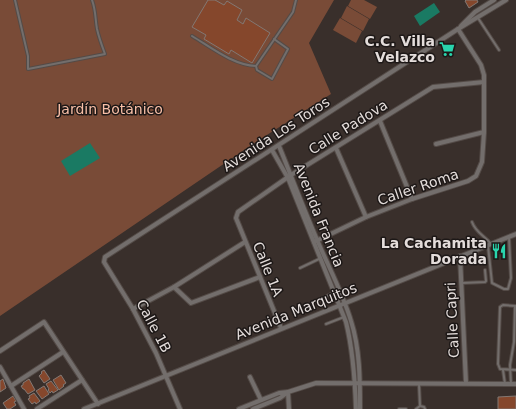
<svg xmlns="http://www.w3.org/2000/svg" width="516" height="409" viewBox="0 0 516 409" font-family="'DejaVu Sans',sans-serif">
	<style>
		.green { fill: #794b37 }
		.water { fill: #1a7a63 }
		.building { fill: #85472c; stroke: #837873 }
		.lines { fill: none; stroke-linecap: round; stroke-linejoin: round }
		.lane-casing { stroke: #544b47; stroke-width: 4 }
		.street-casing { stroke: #544b47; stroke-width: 6 }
		.lane { stroke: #736e6c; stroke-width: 2 }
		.street { stroke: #736e6c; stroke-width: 4 }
		.labels { text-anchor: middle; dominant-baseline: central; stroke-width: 3; stroke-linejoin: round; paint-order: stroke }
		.poi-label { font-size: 14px; font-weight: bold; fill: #e4dddb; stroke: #1d1817; text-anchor: end }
		.park-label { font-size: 14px; fill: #f8bfa7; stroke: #1d1817 }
		.street-label { font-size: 14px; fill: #e4dddb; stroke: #1d1817 }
	</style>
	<rect width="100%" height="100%" fill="#392f2b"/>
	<g class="green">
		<path d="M0,0H334L309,43L331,94L253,144L0,316Z"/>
		<path d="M351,0H364L377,7L370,19L348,6Z"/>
		<path d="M347,6L369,19L363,31L341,18Z"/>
		<path d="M340,18L362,31L356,43L333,30Z"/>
	</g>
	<g class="water">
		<path d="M434,3L440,12L420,26L414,16Z"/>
		<path d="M90,143L100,158L70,176L61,161Z"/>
	</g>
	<g class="building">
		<path d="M208,0H215L224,5L227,1L242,10L237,20L243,24L246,18L270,33L252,63L231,50L229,54L204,39L206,35L192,27Z"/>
		<path d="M466,0H477L478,2L469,8L465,1Z"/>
		<path d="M44,370L50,379L44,383L39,376L42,373L41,372Z"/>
		<path d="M61,375L66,383L63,385L64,386L59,390L53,380Z"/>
		<path d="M3,379L6,388L0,392V381Z"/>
		<path d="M29,379L35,390L28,394L24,389H23L21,386L23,385V383Z"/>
		<path d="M51,381L58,390L53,393L52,391L50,393L48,390L49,389L46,384Z"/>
		<path d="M44,386L49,394L42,399L36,391Z"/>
		<path d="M34,393L40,401L36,404L35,402L32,404L28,399L30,398L29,396Z"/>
		<path d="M13,396L16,401L14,402L16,405L10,409H7L3,403Z"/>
		<path d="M516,396V409H498V397Z"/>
	</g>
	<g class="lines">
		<defs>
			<g id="lane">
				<path d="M15,0L28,56V69L105,54C102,46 99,38 97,29C95,18 96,11 92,0"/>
				<path d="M478,18L499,50"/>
				<path d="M192,36C212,48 233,65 256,66L293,12L296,0"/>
				<path d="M256,66L257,70L272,79L288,49L274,39"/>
				<path d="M472,222C476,233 484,235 491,244"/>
				<path d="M488,246L492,283L504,289H508L511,278L509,237"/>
				<path d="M300,268L319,259"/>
				<path d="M462,283L485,282L486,281L485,270"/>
				<path d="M319,300L333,293"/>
				<path d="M516,306L503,305L500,307L498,364L500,369L516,370"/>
				<path d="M326,324L344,317"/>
				<path d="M503,370L505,384"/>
				<path d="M419,384L420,406"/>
				<path d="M511,384L510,365L514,342L515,306"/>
				<path d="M420,406L424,407L425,409"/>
				<path d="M399,409H406"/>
				<path d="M416,409L420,406"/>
			</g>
			<g id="street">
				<path d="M461,26L475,12L494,0"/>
				<path d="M380,121L412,199"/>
				<path d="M436,144L484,132"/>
				<path d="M279,146C292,178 304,210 318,242C329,268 343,294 351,321C360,349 360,380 360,409"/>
				<path d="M336,148L366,217"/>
				<path d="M272,150L288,178L346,322C353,350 355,379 356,409"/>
				<path d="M314,242L366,217L412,199L468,181L476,176L482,162L484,132V75L481,65L458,29"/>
				<path d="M460,256L466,383"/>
				<path d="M174,287L191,303L260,277"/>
				<path d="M133,309L174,287L245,242"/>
				<path d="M281,328L236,218L238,212L291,175L433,87L484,82"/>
				<path d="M0,351L44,322L98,404"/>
				<path d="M0,367L24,409"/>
				<path d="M250,377L261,400"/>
				<path d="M11,386L63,352"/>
				<path d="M37,409L82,380"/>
				<path d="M84,409L516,234"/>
				<path d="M180,409L156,353L133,309L104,262L105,257L458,29L506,0"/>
				<path d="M239,409L279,393L288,392L280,398L253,409"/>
				<path d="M289,409L288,392L316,383L516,384"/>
			</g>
		</defs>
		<use href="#lane" class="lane-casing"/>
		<use href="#street" class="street-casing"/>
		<use href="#lane" class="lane"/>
		<use href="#street" class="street"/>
	</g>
	<defs>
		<symbol id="supermarket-bare" viewBox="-9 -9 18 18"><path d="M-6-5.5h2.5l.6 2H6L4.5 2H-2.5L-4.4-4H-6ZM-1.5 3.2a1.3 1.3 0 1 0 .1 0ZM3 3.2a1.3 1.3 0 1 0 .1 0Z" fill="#29d5ad" stroke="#1d1817" stroke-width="2.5" paint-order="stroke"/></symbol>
		<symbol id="restaurant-bare" viewBox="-9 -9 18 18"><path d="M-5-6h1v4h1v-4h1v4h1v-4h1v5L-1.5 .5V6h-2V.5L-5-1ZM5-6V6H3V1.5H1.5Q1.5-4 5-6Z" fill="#29d5ad" stroke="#1d1817" stroke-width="2.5" paint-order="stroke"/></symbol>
	</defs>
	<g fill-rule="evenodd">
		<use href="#supermarket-bare" x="436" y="38" width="22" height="22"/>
		<use href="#restaurant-bare" x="488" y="240" width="22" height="22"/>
	</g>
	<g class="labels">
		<g class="poi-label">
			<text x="435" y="41">C.C. Villa<tspan x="435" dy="16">Velazco</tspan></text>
			<text x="487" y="243">La Cachamita<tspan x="487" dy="16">Dorada</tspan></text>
		</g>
		<g class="park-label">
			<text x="110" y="109">Jardín Botánico</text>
		</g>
		<g class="street-label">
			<text transform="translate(348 127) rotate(-32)">Calle Padova</text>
			<text transform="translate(276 134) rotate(-33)">Avenida Los Toros</text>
			<text transform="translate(418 187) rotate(-19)">Caller Roma</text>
			<text transform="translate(319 215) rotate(68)">Avenida Francia</text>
			<text transform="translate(268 269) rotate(68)">Calle 1A</text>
			<text transform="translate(296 311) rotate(-22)">Avenida Marquitos</text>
			<text transform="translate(452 320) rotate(-93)">Calle Capri</text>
			<text transform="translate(154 326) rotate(62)">Calle 1B</text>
		</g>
	</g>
</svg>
